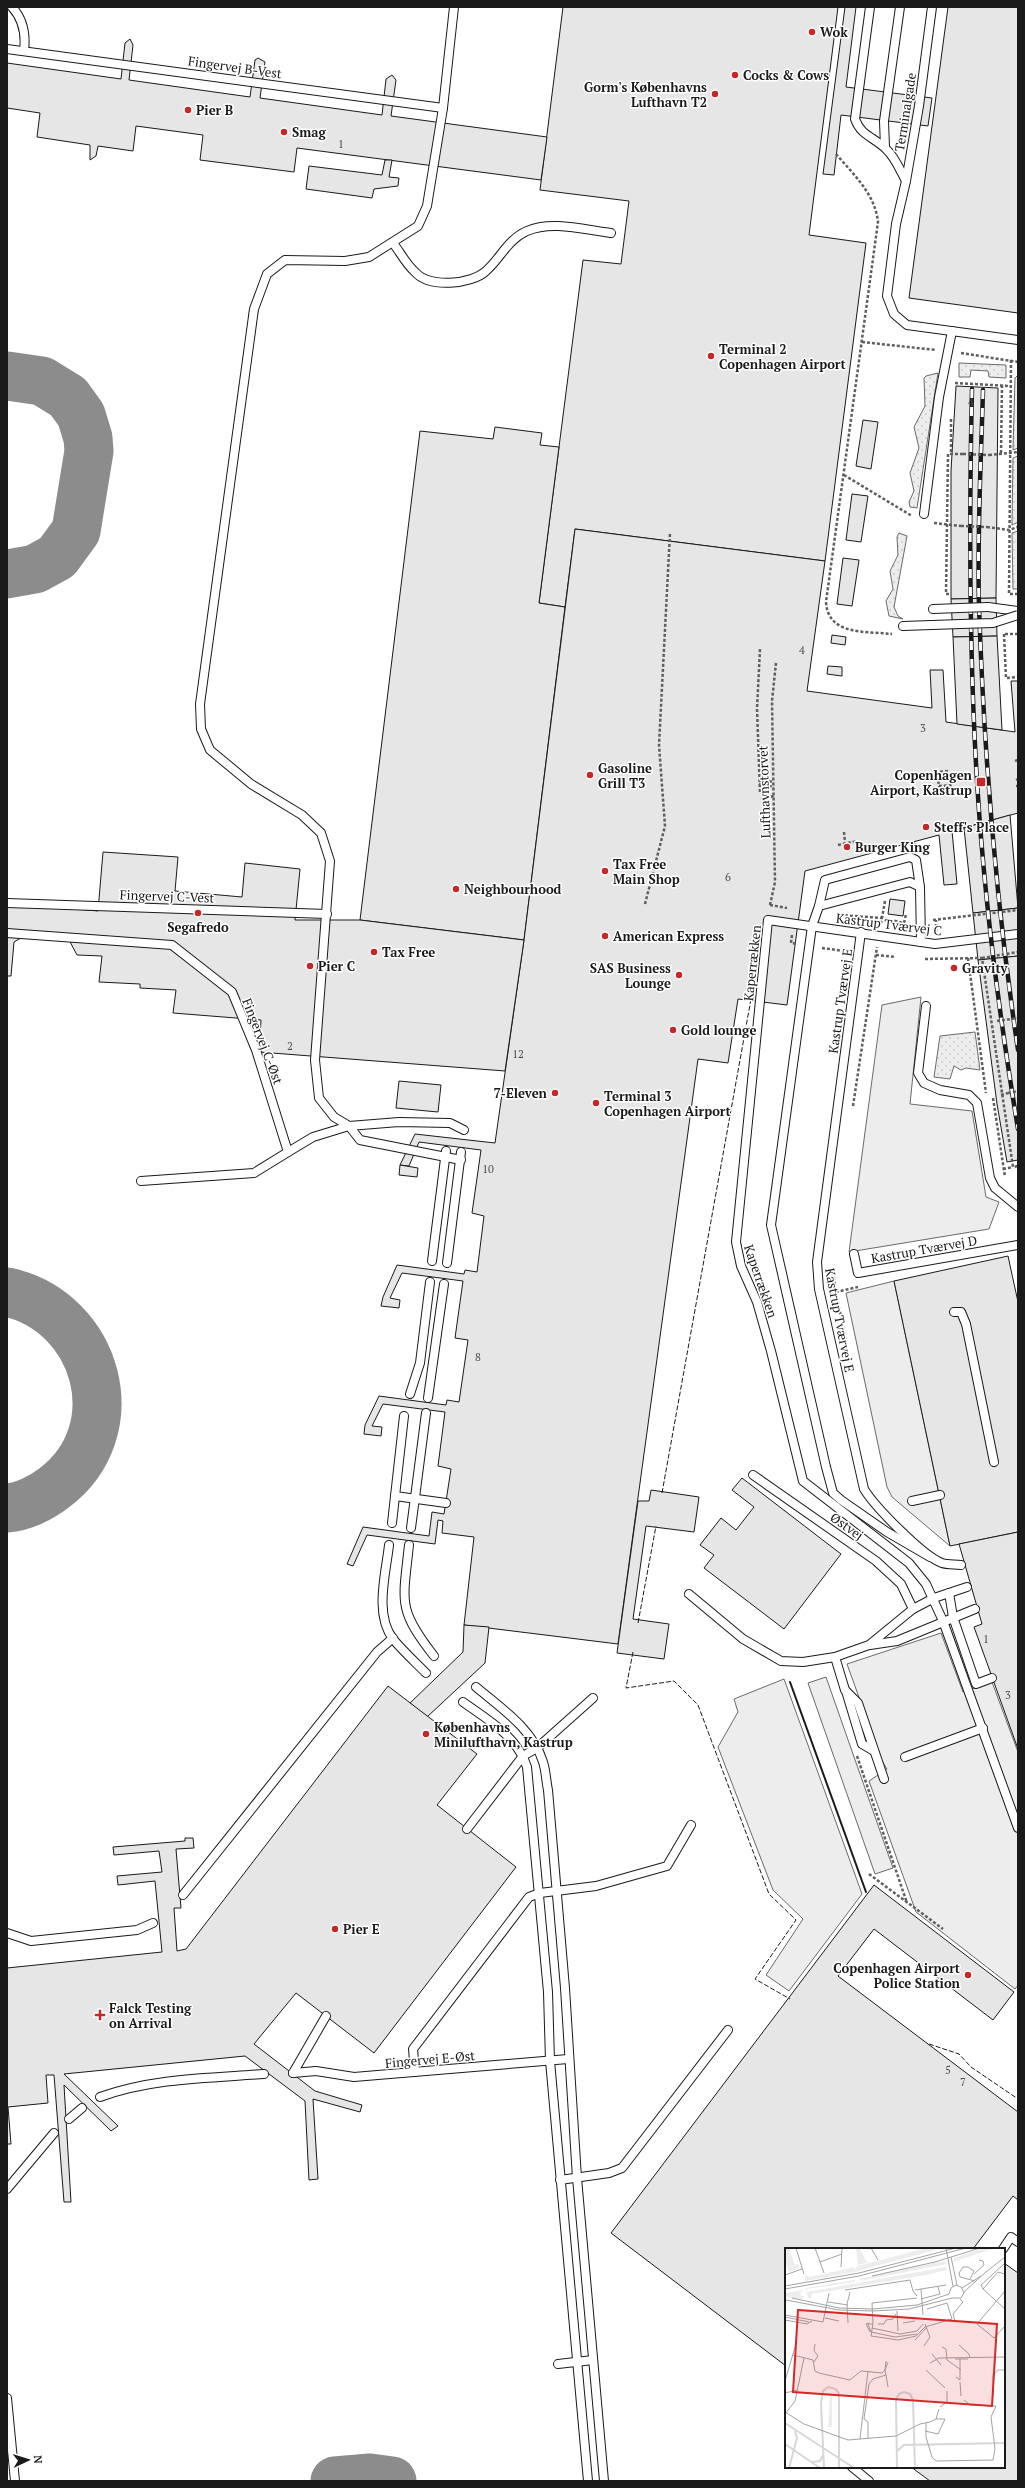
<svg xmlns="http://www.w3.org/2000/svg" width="1025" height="2488" viewBox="0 0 1025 2488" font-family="'PT Serif',serif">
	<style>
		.grass { fill: url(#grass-dots); stroke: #6a6a6a }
		.built { fill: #ededed; stroke: #6a6a6a }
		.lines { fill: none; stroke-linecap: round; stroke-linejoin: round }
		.taxiway { stroke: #8c8c8c; stroke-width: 49 }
		.building { fill: #e6e6e6; stroke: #1a1a1a }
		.service-casing { stroke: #1a1a1a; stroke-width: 10 }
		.path { stroke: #5f5f5f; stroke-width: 2.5; stroke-dasharray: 3 2; stroke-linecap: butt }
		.service { stroke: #fff; stroke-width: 8 }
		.rail-casing { stroke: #1a1a1a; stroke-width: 4.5 }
		.rail { stroke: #fff; stroke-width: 3; stroke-dasharray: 9; stroke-linecap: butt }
		.service-bridge-casing { stroke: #1a1a1a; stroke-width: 10; stroke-linecap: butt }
		.path-bridge { stroke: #5f5f5f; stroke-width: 2.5; stroke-dasharray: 3 2; stroke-linecap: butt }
		.service-bridge { stroke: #fff; stroke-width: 8 }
		.fence { stroke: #1a1a1a; stroke-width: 1; stroke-dasharray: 5 2; stroke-linecap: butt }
		.wall { stroke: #1a1a1a; stroke-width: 2 }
		.poi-dot { fill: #c62828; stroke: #fff; stroke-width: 1.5 }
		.labels { text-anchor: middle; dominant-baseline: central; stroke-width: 3; stroke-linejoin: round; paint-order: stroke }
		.number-label { font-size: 11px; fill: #4d4d4d }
		.poi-label { font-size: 13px; font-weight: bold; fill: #1a1a1a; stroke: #fff; text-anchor: start }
		.street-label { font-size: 13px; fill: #1a1a1a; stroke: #fff }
		.inset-river { fill: none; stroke: #d7d7d7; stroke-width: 2 }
		.inset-road { fill: none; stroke: #a3a3a3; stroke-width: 1 }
		.view { fill: #d62828; fill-opacity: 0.15; stroke: #d62828; stroke-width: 2 }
		.inset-edge { fill: none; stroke: #1a1a1a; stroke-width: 2 }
	</style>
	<defs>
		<pattern id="grass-dots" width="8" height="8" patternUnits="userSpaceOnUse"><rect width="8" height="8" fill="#ededed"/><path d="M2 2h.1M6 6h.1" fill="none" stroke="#cbcbcb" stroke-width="1.8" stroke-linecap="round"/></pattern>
	</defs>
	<rect width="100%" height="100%" fill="#fff"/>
	<g class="grass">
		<path d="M959,363L1006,365V378L989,377L988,371L971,370L970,377H959Z"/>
		<path d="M938,373L917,508L910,507L909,502L914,491L910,473L919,448L914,427L925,406L924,378L926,376Z"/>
		<path d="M1018,375V448L1013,450L1015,378Z"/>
		<path d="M1018,456V522L1012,525L1013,458Z"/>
		<path d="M1018,531V589H1013L1012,533Z"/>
		<path d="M899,533L907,536L894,607L898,616L903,619L889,616L886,601L893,589L890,571L898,555L897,537Z"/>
		<path d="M975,1032L980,1070L966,1068L961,1070L954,1066L950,1079L934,1077L940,1036Z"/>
	</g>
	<g class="built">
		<path d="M921,997L910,1104L972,1111L986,1197L999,1202L989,1229L849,1252L882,1005Z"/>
		<path d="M894,1281L950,1546L892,1497L887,1487L846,1293Z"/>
		<path d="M941,1633L963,1692L992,1682L1018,1752V1985L1015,1989L916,1912L869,1781L887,1769L882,1761L847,1664Z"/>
		<path d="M826,1677L893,1868L875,1874L808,1683Z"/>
		<path d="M784,1679L862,1894L789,1991L766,1975L803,1919L773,1890L718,1747L738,1712L734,1699Z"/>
	</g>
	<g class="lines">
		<g class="taxiway">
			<path d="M7,376L42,381L68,397L81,415L88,438L89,451L76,531L57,557L35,569L7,574"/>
			<path d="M7,1292C98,1312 131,1430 54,1488C41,1498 23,1507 7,1508"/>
			<path d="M335,2481L370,2478L392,2481"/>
		</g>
	</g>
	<g class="building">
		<path d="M563,7H838L809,235L866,243L825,561L575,529L565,607L539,603L583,260L621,264L629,201L540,190Z"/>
		<path d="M845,7H856L846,87L932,98L928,126L841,115L834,175L823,174Z"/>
		<path d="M948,7H1018V313L909,298Z"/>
		<path d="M130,39L133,45L129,80L250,97L255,60L258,58L265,62L260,98L382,115L386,79L392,75L396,80L391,116L547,137L541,180L297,148L294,172L200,160L203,135L136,126L133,151L98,146L96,156L90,160V145L37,137L40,113L7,108V63L121,79L125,43Z"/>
		<path d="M385,160H392L389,177L399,178L398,186L374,189L372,198L306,189L309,166L382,175Z"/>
		<path d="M956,386L998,388L996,598L951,599V471Z"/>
		<path d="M863,420L878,422L871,469L856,466Z"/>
		<path d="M495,427L542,433L540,445L559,447L539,603L565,607L524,940L360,920L420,431L493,439Z"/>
		<path d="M852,494L868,496L861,542L846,540Z"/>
		<path d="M575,529L825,561L807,691L932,708L930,670H943L946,722L1015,732L1011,681H1018V813L952,831L957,884L944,885L939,835L805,871L787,1005L738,999L728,1063L698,1059L618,1644L464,1625L474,1537L442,1533L443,1521L438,1520L435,1544L367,1535L353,1566L347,1564L363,1527L429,1536L432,1512L444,1514L451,1469L438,1466L445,1412L383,1404L372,1426L382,1427L381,1436L364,1434L365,1425L379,1396L446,1405L447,1400L459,1402L468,1340L455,1338L463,1281L402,1273L390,1298L400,1300L399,1308L381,1306L383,1297L397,1265L464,1274L465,1270L477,1272L484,1216L472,1213L481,1150L419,1142L409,1166L400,1165L415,1134L495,1143L524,940Z"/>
		<path d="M843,558L859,560L852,606L837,604Z"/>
		<path d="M996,598L997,636L953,637L951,599Z"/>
		<path d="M832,635L846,637L845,645L831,643Z"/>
		<path d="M997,636L1002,730L957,724L953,637Z"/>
		<path d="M828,666L842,667V676L827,674Z"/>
		<path d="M1010,815L1018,908L973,913L964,828Z"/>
		<path d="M103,852L178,857L175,891L242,897L245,863L300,869L295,920H360L524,940L505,1071L259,1052L261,1020L173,1013L176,990L140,988V984L99,982L102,956L77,955L68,938L26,935L14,942L11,976H7V903L98,911Z"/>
		<path d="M890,899L905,901L903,916L888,914Z"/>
		<path d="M1018,908V956L978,960L973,913Z"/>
		<path d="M1018,956V1160L1007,1162L997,1104L978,960Z"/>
		<path d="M399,1081L441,1085L438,1112L396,1108Z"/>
		<path d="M400,1165L418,1168L417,1177L399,1175Z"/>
		<path d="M1008,1256L1018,1302V1532L950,1546L894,1281Z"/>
		<path d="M742,1478L841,1554L784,1629L704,1568L714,1555L700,1545L721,1518L736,1530L754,1507L732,1490Z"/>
		<path d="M651,1490L699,1497L694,1532L646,1526L633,1619L669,1624L664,1659L617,1653L638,1501H649Z"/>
		<path d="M1018,1532V1749L974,1627L982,1624L959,1544Z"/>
		<path d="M464,1625L489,1627L485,1663L427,1717L410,1703L463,1652Z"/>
		<path d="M388,1686L477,1754L437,1805L516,1867L374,2053L296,1993L254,2044L315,2091L362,2105L360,2112L313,2099L318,2179L309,2180L305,2101L245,2056L64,2074L118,2126L111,2131L64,2085L71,2202H64L54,2075H46L48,2103L8,2107L11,2144H7V1968L162,1952L155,1881L118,1885L117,1876L162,1872L159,1851L114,1855L113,1847L185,1841V1838H193L194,1848L176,1849L181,1908H174L177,1951L186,1949Z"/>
		<path d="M874,1885L1014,1992L993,2020L874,1929L838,1976L1018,2112V2200L1013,2196L973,2249H786V2366L611,2233Z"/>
		<path d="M1004,2263L1018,2273V2481H930L911,2467H1004Z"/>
	</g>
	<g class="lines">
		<defs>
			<g id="service">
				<path d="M12,7C23,19 26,35 24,51"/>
				<path d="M870,7L855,119C861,136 874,137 886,149C895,157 900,170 906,181"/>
				<path d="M932,7L919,106L906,181L896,224L887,296L894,314L907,325L1018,340"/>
				<path d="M7,49L443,108"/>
				<path d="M885,147L884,121L900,7"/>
				<path d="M393,243C400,252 406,264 415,272C429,288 471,285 486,271C500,259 508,239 527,231C552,220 585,230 611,233"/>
				<path d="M924,514L939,397L952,331"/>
				<path d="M988,607L1018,611"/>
				<path d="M933,609L960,608"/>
				<path d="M903,626L961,624"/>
				<path d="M7,903L327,914"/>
				<path d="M819,906L825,880L910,857L916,860L920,887"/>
				<path d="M861,932L817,1262L819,1289L864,1489C875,1507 923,1556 942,1563C948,1565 955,1564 961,1565"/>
				<path d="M7,933L172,945L232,992L256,1050L288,1152L313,1137L349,1126"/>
				<path d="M1018,934L935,944L768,920L736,1242L741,1266L757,1302L771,1351L803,1481L909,1563L926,1584L943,1621L1018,1828"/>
				<path d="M921,942L920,887L910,882L819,906L812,926L771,1225L826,1467L833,1493L841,1500L887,1532L930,1557"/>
				<path d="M926,1006L918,1073L924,1083L940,1090L969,1095L977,1103L990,1178L995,1188L1018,1207"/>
				<path d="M349,1126L334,1117L319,1098L315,1060L330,861L321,833L302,815L251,784L210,750L201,729L200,704L254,309L267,274L285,260L345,261L369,257L418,226L427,206L443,108L454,7"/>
				<path d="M461,1160L360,1140L349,1126L399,1122L450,1123L464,1130"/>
				<path d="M141,1181L254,1173L288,1152"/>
				<path d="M854,1254L858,1273L1018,1245"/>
				<path d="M432,1261L446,1151"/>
				<path d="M447,1263L461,1152"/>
				<path d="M954,1312H961L966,1324L994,1462"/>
				<path d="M410,1394L420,1363L430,1282"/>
				<path d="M428,1398L444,1284"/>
				<path d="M753,1475L876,1561L901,1584L913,1609"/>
				<path d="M395,1496L446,1503"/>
				<path d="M912,1501L940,1495"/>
				<path d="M392,1523L404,1416"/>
				<path d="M411,1528L426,1413"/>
				<path d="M389,1545C386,1573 374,1614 393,1639C403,1651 415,1662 426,1673"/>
				<path d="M409,1545C403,1602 397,1609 434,1656"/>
				<path d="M949,1593L953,1617L976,1684L992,1678"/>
				<path d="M689,1594L743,1639L781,1661L803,1662L835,1657L869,1645L913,1609L934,1598L967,1587"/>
				<path d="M870,1645L897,1641L975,1609"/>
				<path d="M835,1657L845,1690L858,1703L884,1779"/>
				<path d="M476,1687C501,1708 533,1729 543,1762C546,1771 546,1781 548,1790L565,1988L577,2178L604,2481"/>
				<path d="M846,1691L862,1744L874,1751"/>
				<path d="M463,1702C488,1720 517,1736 527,1767L548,1992L550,2061L588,2481"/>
				<path d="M905,1757L983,1728"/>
				<path d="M467,1829L523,1756L537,1748L593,1698"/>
				<path d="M183,1895L377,1652L393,1638"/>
				<path d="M7,1933L31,1941L137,1930L153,1923"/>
				<path d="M415,2072L413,2049L529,1897L540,1893L596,1886L667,1866L691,1825"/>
				<path d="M293,2073L316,2071L354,2077L568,2059"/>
				<path d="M293,2073L326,2016"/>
				<path d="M100,2097C152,2078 210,2078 264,2074"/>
				<path d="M69,2119L82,2108"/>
				<path d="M560,2180L609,2173L622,2168L728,2030"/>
				<path d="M7,2189L54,2133"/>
				<path d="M1003,2249L1011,2237L1018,2242"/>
				<path d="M558,2364L593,2360"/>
				<path d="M7,2398L15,2481"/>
				<path d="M852,2467L869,2481"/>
			</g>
		</defs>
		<use href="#service" class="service-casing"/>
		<g class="path">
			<path d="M836,154C854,175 875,194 878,222L826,602C828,636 866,631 892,634"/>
			<path d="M862,342L936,350"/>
			<path d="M961,353L1018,362"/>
			<path d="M1011,360L1009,594H1018"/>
			<path d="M955,383L1010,386"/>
			<path d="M951,452V418"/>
			<path d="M1001,453L1002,385"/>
			<path d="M989,455L1018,452"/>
			<path d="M844,475L912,516"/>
			<path d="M934,523L961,526"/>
			<path d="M987,527L1009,530L1018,527"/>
			<path d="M949,594H946L948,454H963"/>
			<path d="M1004,634L1006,678L1018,677"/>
			<path d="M1005,634H1018"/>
			<path d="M1015,761L1018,760"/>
			<path d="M948,771L937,772L939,786L952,785"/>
			<path d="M759,780L774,782"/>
			<path d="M1016,780L1018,779"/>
			<path d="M759,784L774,787"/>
			<path d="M1016,786H1018"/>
			<path d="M760,792L757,709L760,649"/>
			<path d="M761,799L774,796"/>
			<path d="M844,832L845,843"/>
			<path d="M838,845L857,841"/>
			<path d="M913,845L916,841"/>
			<path d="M885,901L882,918L904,923L906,914"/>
			<path d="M645,904L665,826L659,745L670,533"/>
			<path d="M770,905L787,908"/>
			<path d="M770,905L775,882L772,701L776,663"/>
			<path d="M840,915L882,918L881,923"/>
			<path d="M933,920L1018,910"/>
			<path d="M936,932V920"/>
			<path d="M792,935L791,943L798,944"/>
			<path d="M822,948L844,951"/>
			<path d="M876,955L896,957"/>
			<path d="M968,958L986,1093"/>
			<path d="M982,958L1018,952"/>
			<path d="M925,959L982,958L1013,1167L1018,1166"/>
			<path d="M1001,1095L1008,1093"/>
			<path d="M993,1098L1005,1177"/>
			<path d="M853,1106L877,947"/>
			<path d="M1003,1169L1013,1167"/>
			<path d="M833,1272L836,1292L858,1287"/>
			<path d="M836,1292L846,1342"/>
			<path d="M857,1756L907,1903"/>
			<path d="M869,1874L943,1929"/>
		</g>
		<use href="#service" class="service"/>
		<defs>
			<g id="rail">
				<path d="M972,389C969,520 969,651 977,781C984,898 999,1014 1018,1129"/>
				<path d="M983,390C981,462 977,534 979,606C984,755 996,903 1018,1050"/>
			</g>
		</defs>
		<use href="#rail" class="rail-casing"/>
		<use href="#rail" class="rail"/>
		<defs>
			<g id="service-bridge">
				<path d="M960,608L988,607"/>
				<path d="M961,624L993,623L1018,615"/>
			</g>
		</defs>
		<use href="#service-bridge" class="service-bridge-casing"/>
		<g class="path-bridge">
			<path d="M963,454L989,455"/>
			<path d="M961,526L987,527"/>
			<path d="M997,1021L1018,1018"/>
			<path d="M1008,1093L1018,1091"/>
		</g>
		<use href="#service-bridge" class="service-bridge"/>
		<g class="fence">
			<path d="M662,1493L751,999"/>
			<path d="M638,1623L656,1526"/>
			<path d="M633,1652L626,1688L674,1681L698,1705L769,1894L796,1920L755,1979L790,1999"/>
			<path d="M929,2044L959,2054L971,2067L1018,2099"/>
		</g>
		<path class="wall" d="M790,1682L866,1892"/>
	</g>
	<g class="poi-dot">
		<circle cx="812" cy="32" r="4"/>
		<circle cx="735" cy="75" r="4"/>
		<circle cx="715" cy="94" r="4"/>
		<circle cx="188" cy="110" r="4"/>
		<circle cx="284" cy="132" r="4"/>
		<circle cx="711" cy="356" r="4"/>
		<circle cx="590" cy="775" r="4"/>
		<rect x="976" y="777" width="10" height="10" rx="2"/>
		<circle cx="926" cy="827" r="4"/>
		<circle cx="847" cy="847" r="4"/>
		<circle cx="605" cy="871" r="4"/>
		<circle cx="456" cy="889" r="4"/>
		<circle cx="198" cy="913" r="4"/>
		<circle cx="605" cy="936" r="4"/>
		<circle cx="374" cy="952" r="4"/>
		<circle cx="310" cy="966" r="4"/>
		<circle cx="954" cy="968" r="4"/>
		<circle cx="679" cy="975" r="4"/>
		<circle cx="673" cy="1030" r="4"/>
		<circle cx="555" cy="1093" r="4"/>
		<circle cx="596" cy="1103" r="4"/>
		<circle cx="426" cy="1734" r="4"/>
		<circle cx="335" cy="1929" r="4"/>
		<circle cx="968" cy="1975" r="4"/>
		<path d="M98 2009h4v4h4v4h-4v4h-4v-4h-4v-4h4z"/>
	</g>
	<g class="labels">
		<g class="number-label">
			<text x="341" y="144">1</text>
			<text x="971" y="402">4</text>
			<text x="802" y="650">4</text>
			<text x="923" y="728">3</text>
			<text x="728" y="877">6</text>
			<text x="290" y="1046">2</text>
			<text x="518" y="1054">12</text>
			<text x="488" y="1169">10</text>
			<text x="478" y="1357">8</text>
			<text x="986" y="1639">1</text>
			<text x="1008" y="1695">3</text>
			<text x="948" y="2070">5</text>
			<text x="963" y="2082">7</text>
		</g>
		<g class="poi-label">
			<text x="820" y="32">Wok</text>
			<text x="743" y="75">Cocks &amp; Cows</text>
			<text x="707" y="87" text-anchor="end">Gorm's Københavns<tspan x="707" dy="15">Lufthavn T2</tspan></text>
			<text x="196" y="110">Pier B</text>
			<text x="292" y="132">Smag</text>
			<text x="719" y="349">Terminal 2<tspan x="719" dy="15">Copenhagen Airport</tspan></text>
			<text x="598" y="768">Gasoline<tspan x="598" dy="15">Grill T3</tspan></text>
			<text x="972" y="775" text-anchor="end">Copenhagen<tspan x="972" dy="15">Airport, Kastrup</tspan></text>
			<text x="934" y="827">Steff's Place</text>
			<text x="855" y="847">Burger King</text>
			<text x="613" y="864">Tax Free<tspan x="613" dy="15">Main Shop</tspan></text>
			<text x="464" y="889">Neighbourhood</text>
			<text x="198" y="927" text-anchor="middle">Segafredo</text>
			<text x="613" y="936">American Express</text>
			<text x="382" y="952">Tax Free</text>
			<text x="318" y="966">Pier C</text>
			<text x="671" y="968" text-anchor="end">SAS Business<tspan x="671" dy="15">Lounge</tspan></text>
			<text x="962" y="968">Gravity</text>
			<text x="681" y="1030">Gold lounge</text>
			<text x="547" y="1093" text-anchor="end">7-Eleven</text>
			<text x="604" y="1096">Terminal 3<tspan x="604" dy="15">Copenhagen Airport</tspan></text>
			<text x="434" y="1727">Københavns<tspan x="434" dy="15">Minilufthavn, Kastrup</tspan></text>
			<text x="343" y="1929">Pier E</text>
			<text x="960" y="1968" text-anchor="end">Copenhagen Airport<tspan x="960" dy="15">Police Station</tspan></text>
			<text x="109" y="2008">Falck Testing<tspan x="109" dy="15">on Arrival</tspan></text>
		</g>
		<g class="street-label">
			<text transform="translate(235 67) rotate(8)">Fingervej B-Vest</text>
			<text transform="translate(905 112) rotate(-81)">Terminalgade</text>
			<text transform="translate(764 792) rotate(-92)">Lufthavnstorvet</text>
			<text transform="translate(167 896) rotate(2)">Fingervej C-Vest</text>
			<text transform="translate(889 924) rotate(7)">Kastrup Tværvej C</text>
			<text transform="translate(752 963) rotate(-84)">Kaperrækken</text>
			<text transform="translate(840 1001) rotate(-82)">Kastrup Tværvej E</text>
			<text transform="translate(263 1041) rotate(69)">Fingervej C-Øst</text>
			<text transform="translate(924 1249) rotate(-10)">Kastrup Tværvej D</text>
			<text transform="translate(761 1281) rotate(71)">Kaperrækken</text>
			<text transform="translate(840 1320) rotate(79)">Kastrup Tværvej E</text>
			<text transform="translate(847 1526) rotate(35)">Østvej</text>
			<text transform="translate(430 2059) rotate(-5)">Fingervej E-Øst</text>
		</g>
	</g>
	<g transform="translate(785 2248)">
		<rect width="220" height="220" fill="#fff"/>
		<path d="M199,0H210L168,14L169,10ZM159,13L162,16L75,33L74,31ZM70,32V34L22,41V47L21,40ZM45,146L47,149V179H43Z" fill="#ededed"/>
		<path d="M141,0H158L69,24L20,33V27L25,29L69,19V22L73,18ZM161,19L162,22L141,27L27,46L26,51L23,50L22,44ZM19,42L15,45L16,48H20L17,51L0,49V45Z" fill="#ededed"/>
		<path d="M71,0H74L82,14H84L73,17Z" fill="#ededed"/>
		<path d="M0,0H4L10,17L13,16L15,20L4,24L0,13Z" fill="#ededed"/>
		<path class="inset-river" d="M208,147V127L213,122H220M0,175L69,220M0,196L35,220M112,203L119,197L220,195M27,214L35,213L38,207M4,220L12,190L10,183M39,220L36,155L38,143L43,139L51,141L54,146V220M112,220L111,152L114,146L119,144L125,146L128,152L130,220"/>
		<path class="inset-road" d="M11,0L19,26M30,0L39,25M86,0L93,12M161,0L168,38M166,9L172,37M35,14L57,6M56,19L57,0M201,24L220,9M189,26L199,17L198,13L194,12M0,27L17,21M87,28L150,14L195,0M185,31L189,23L183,19H178L174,25L175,29L190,33M0,38L74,25L171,0M177,40L196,28M0,41L74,28L181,0M136,41L138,67M198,41L196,37L220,15M198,41L213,24L220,26M198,41L220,61M60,42L125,32L128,43L132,48M130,42L161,37M220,43L192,76L209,90L220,78M164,46L166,40L171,37L176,39L179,45M7,50L54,60L88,61L132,57L164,46M132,50L87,55L88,75L86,88L113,92L131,88L140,79L167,71L162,55L142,61M167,50H176L180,43L202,23M136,51L155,46L153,39M1,52L54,62L88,63L124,61L167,50M43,54L63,57M112,63L113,83M0,67L38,74L44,45M0,69L24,74M40,70L54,73M0,72L22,76L27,73M170,73L168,66L178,54L175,51M63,75L62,56L65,44M84,75L81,76L85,84M118,75L130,73M88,76H83L86,84L110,89L132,86M93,76H99L101,72L108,71L111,66M87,80L115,86L132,83L138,76M130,92L141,80M174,97L184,106L185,110M139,98L145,89L140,76M157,99L161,101L162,112L176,122M147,106L156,117M8,107L28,112L30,123L34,125L65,132L76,123L97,125L100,122L101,127L88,131L84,136L79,171L83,174V191M170,111H183M101,113L100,122L103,114M29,114L33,108L29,103L30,96M145,115L154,110L220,109M141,122L160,140M101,127L103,139M171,129L175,132V111M0,133L10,99M175,134L176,148M0,145L12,142M155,159L162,154V143M0,164L19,176L63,192L111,188L135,176L145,174L151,171L154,161M1,165L10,153L19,110M141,175V189L147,209L151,213L208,212L210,201L206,169L211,158L185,157L179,152M140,183L153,186L160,171H151M75,191L83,123"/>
		<path class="view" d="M13,62L212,76L207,158L8,144Z"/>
		<rect width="220" height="220" class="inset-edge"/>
	</g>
	<rect width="1025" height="2488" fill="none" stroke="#1a1a1a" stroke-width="16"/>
	<g transform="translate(28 2460) rotate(86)" stroke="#ffffff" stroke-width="3" paint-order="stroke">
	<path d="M0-3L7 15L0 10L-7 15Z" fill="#1a1a1a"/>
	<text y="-6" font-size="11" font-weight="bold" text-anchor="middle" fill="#1a1a1a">N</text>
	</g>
</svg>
